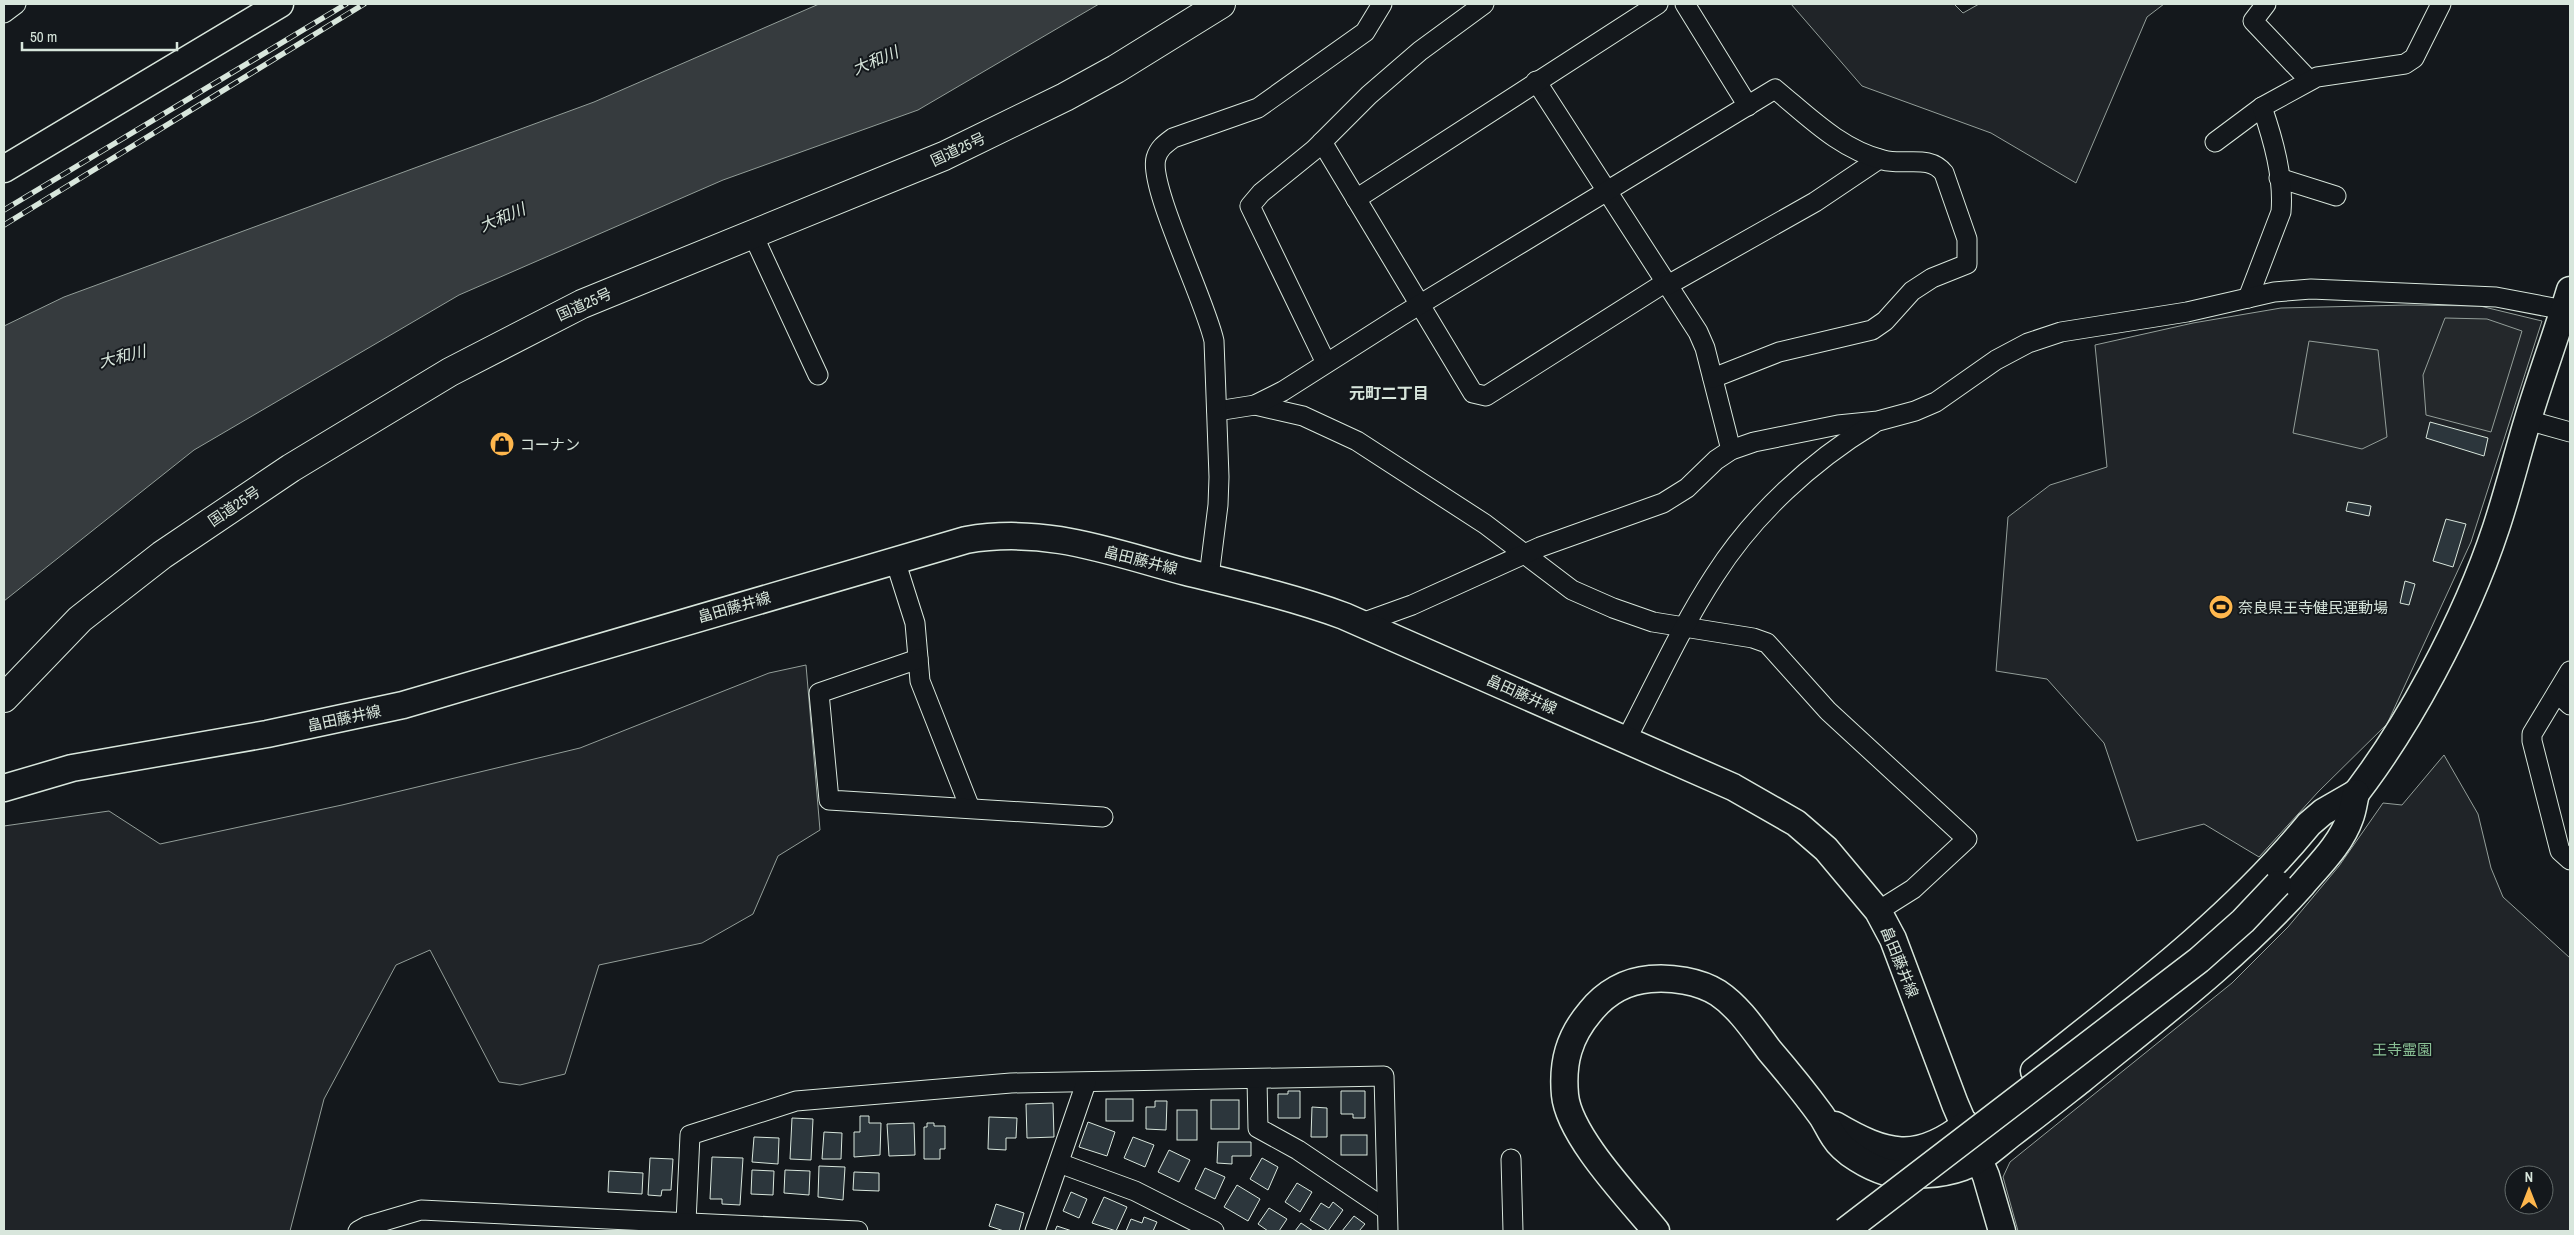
<svg xmlns="http://www.w3.org/2000/svg" width="2574" height="1235" viewBox="0 0 2574 1235" font-family="'Archivo Narrow','Noto Sans JP',sans-serif">
	<style>
		.green { fill: #202428; stroke: #939e99; fill-rule: evenodd }
		.parking { fill: #24282b; stroke: #939e99 }
		.water { fill: #363b3e; stroke: #939e99 }
		.building { fill: #2c363c; stroke: #d8e6dc }
		.lines { fill: none; stroke-linecap: round; stroke-linejoin: round }
		.street-casing { stroke: #d8e6dc; stroke-width: 21 }
		.secondary-casing { stroke: #d8e6dc; stroke-width: 29 }
		.highway-casing { stroke: #d8e6dc; stroke-width: 30 }
		.street { stroke: #14181c; stroke-width: 19 }
		.secondary { stroke: #14181c; stroke-width: 26 }
		.highway { stroke: #14181c; stroke-width: 28 }
		.rail-casing { stroke: #d8e6dc; stroke-width: 5.5 }
		.rail { stroke: #14181c; stroke-width: 4; stroke-dasharray: 11; stroke-linecap: butt }
		.secondary-bridge-casing { stroke: #d8e6dc; stroke-width: 29; stroke-linecap: butt }
		.secondary-bridge { stroke: #14181c; stroke-width: 26 }
		.labels { text-anchor: middle; dominant-baseline: central; stroke-width: 4; stroke-linejoin: round; paint-order: stroke }
		.street-label { font-size: 15px; fill: #d8e6dc; stroke: #14181c }
		.poi-label { font-size: 15px; fill: #d8e6dc; stroke: #14181c; text-anchor: start }
		.park-label { font-size: 15px; fill: #8ac095; stroke: #14181c }
		.water-label { font-size: 16px; font-style: italic; fill: #d8e6dc; stroke: #14181c }
		.neighbourhood-label { font-size: 16px; font-weight: bold; fill: #d8e6dc; stroke: #14181c }
	</style>
	<rect width="100%" height="100%" fill="#14181c"/>
	<g class="green">
		<path d="M1791,4H1954L1963,13L1979,4H2164L2147,17L2076,183L1991,133L1862,86Z"/>
		<path d="M2407,305L2480,306L2542,321L2471,542L2387,724L2318,792L2259,857L2204,824L2137,841L2104,743L2047,679L1996,671L2008,517L2050,485L2107,467L2095,345L2193,323L2281,308Z"/>
		<path d="M806,665L820,830L778,856L753,914L702,943L599,965L565,1074L520,1085L499,1082L430,950L396,965L324,1099L290,1231H4V826L109,811L160,844L342,805L580,748L769,673Z"/>
		<path d="M2444,755L2478,814L2491,868L2503,897L2570,958V1231H2018L2003,1177L2010,1162L2232,983L2288,927L2339,866L2383,803L2402,805ZM2514,1175H2544V1205H2514Z"/>
	</g>
	<g class="parking">
		<path d="M2445,318L2487,319L2522,331L2491,432L2426,415L2423,375Z"/>
		<path d="M2309,341L2378,350L2387,437L2362,449L2293,433Z"/>
	</g>
	<path class="water" d="M819,4H1099L918,110L723,180L459,295L194,450L4,601V326L64,297L594,102Z"/>
	<g class="building">
		<path d="M2430,422L2488,438L2484,456L2426,438Z"/>
		<path d="M2348,502L2371,506L2369,516L2346,511Z"/>
		<path d="M2446,519L2466,524L2453,567L2433,561Z"/>
		<path d="M2405,581L2415,584L2409,605L2400,603Z"/>
		<path d="M1288,1091H1300V1118H1278V1094H1288Z"/>
		<path d="M1341,1091H1365V1118H1353V1114H1341Z"/>
		<rect x="1106" y="1099" width="27" height="22"/>
		<rect x="1211" y="1100" width="28" height="29"/>
		<path d="M1155,1101H1167L1166,1130L1146,1129V1107H1155Z"/>
		<path d="M1053,1103L1054,1137L1027,1138L1026,1104Z"/>
		<path d="M1312,1107L1327,1108V1137H1311Z"/>
		<rect x="1177" y="1110" width="20" height="30"/>
		<path d="M860,1116H869V1123H881L880,1155L854,1157V1132H860Z"/>
		<path d="M989,1117L1017,1118L1016,1138H1006V1150L988,1149Z"/>
		<path d="M792,1118L813,1119L811,1160L790,1159Z"/>
		<path d="M1088,1122L1115,1132L1107,1156L1079,1147Z"/>
		<path d="M914,1123L915,1155L889,1156L887,1124Z"/>
		<path d="M927,1123H934V1126H945V1149H940V1159H924V1127H927Z"/>
		<path d="M824,1132L842,1133L841,1159H822Z"/>
		<rect x="1341" y="1135" width="26" height="20"/>
		<path d="M754,1137L779,1138L778,1164L752,1162Z"/>
		<path d="M1133,1137L1154,1145L1145,1167L1124,1158Z"/>
		<path d="M1218,1142H1251V1156H1232V1164L1217,1163Z"/>
		<path d="M1169,1150L1190,1160L1179,1182L1158,1172Z"/>
		<path d="M712,1157L743,1158L740,1205L722,1204V1199H710Z"/>
		<path d="M650,1158L673,1159L671,1190H662L661,1196L648,1195Z"/>
		<path d="M1262,1158L1278,1167L1268,1190L1250,1179Z"/>
		<path d="M819,1166L845,1167L843,1200L818,1197Z"/>
		<path d="M1205,1168L1225,1177L1215,1199L1195,1189Z"/>
		<path d="M752,1170L774,1171L773,1195L751,1194Z"/>
		<path d="M785,1170L810,1171L809,1195L784,1193Z"/>
		<path d="M609,1171L643,1173L642,1194L608,1192Z"/>
		<path d="M854,1172L879,1173V1191L853,1190Z"/>
		<path d="M1297,1183L1312,1192L1300,1212L1285,1202Z"/>
		<path d="M1237,1185L1260,1199L1248,1221L1224,1207Z"/>
		<path d="M1071,1192L1087,1199L1079,1218L1063,1211Z"/>
		<path d="M1104,1197L1127,1207L1116,1231L1092,1223Z"/>
		<path d="M1333,1202L1343,1210L1328,1231L1310,1220L1321,1203L1329,1208Z"/>
		<path d="M996,1204L1024,1213L1019,1231H1004L989,1226Z"/>
		<path d="M1269,1208L1287,1219L1279,1231H1268L1258,1224Z"/>
		<path d="M1354,1216L1365,1224L1359,1231H1342Z"/>
		<path d="M1144,1217L1157,1222L1153,1231H1126L1131,1219L1142,1223Z"/>
		<path d="M1301,1223L1313,1231H1295Z"/>
		<path d="M1057,1226L1072,1231H1055Z"/>
	</g>
	<g class="lines">
		<defs>
			<g id="street">
				<path d="M1685,4L1748,106"/>
				<path d="M2266,4L2253,21L2309,80"/>
				<path d="M4,13L16,4"/>
				<path d="M1536,81L1698,332L1705,348L1731,450"/>
				<path d="M1322,142L1473,393L1486,396L1666,282"/>
				<path d="M2215,142L2262,107L2317,77L2405,64L2414,58L2441,4"/>
				<path d="M2279,178L2336,196"/>
				<path d="M1356,199L1658,4"/>
				<path d="M753,235L818,375"/>
				<path d="M1668,285L1815,202L1879,159"/>
				<path d="M2248,298L2281,212C2284,177 2273,139 2262,107"/>
				<path d="M1326,363L1250,206L1261,193L1314,150L1369,95L1420,51L1484,4"/>
				<path d="M1255,405L1303,416L1357,441L1485,524L1572,590L1613,608L1653,622L1753,638L1767,643L1828,711L1967,839L1913,889L1878,911"/>
				<path d="M1217,411L1255,405L1283,391L1401,316L1775,89C1809,117 1840,149 1883,160C1905,166 1929,154 1944,173L1967,239V264L1932,278L1912,291L1885,321L1872,330L1779,352L1713,378"/>
				<path d="M2527,420L2570,432"/>
				<path d="M895,560L915,623L920,681L970,808"/>
				<path d="M1209,577L1218,505L1219,477L1214,341C1206,302 1148,186 1156,158C1159,148 1165,144 1173,138L1258,108L1365,32L1382,4"/>
				<path d="M1362,623L1412,605L1540,547L1663,503L1687,488L1716,460L1731,450L1754,442L1838,425L1878,421L1915,411L1936,402L1996,360L2028,343L2061,332L2187,312L2274,292L2311,289L2496,297L2570,311"/>
				<path d="M918,659L819,693L829,800L1103,817"/>
				<path d="M2570,671L2532,734V741L2560,851L2570,860"/>
				<path d="M2557,693L2570,705"/>
				<path d="M1626,740C1655,685 1681,627 1715,575C1754,514 1811,462 1873,424"/>
				<path d="M1257,1079L1258,1128L1298,1150L1387,1210"/>
				<path d="M1511,1159L1513,1231"/>
				<path d="M1059,1163L1135,1191L1214,1231"/>
				<path d="M686,1222L690,1135L796,1101L1011,1083L1384,1076L1388,1231"/>
				<path d="M358,1231L367,1226L421,1210L858,1231"/>
				<path d="M1035,1231L1086,1083"/>
			</g>
			<g id="secondary">
				<path d="M4,169L280,4"/>
				<path d="M4,788L72,768L267,734L403,705L966,540C1045,526 1111,552 1186,572C1239,585 1292,597 1344,616L1733,787L1796,823L1826,849L1878,911L1893,939L1955,1104L1986,1176L2002,1231"/>
				<path d="M2346,806C2406,732 2466,619 2496,528C2508,492 2517,455 2528,419C2541,376 2557,333 2570,290"/>
				<path d="M2034,1071C2131,994 2230,920 2309,824L2323,812L2356,793"/>
				<path d="M1835,1125C1886,1155 1917,1163 1966,1124"/>
				<path d="M1656,1231C1629,1198 1569,1136 1565,1095C1562,1062 1569,1037 1590,1012C1605,993 1626,981 1650,979C1671,977 1699,981 1718,993C1739,1007 1754,1030 1769,1050C1787,1071 1805,1093 1821,1115C1826,1122 1829,1130 1834,1137C1844,1153 1869,1167 1886,1172C1909,1177 1941,1175 1963,1167C1981,1160 1995,1147 2010,1135C2034,1117 2058,1098 2081,1080C2157,1018 2236,959 2302,885C2319,865 2341,844 2350,818C2353,811 2354,801 2356,793"/>
			</g>
			<path id="highway" d="M4,698L80,619L162,555L291,468L450,372L582,304L944,156L1065,97L1116,69L1221,4"/>
		</defs>
		<use href="#street" class="street-casing"/>
		<use href="#secondary" class="secondary-casing"/>
		<use href="#highway" class="highway-casing"/>
		<use href="#street" class="street"/>
		<use href="#secondary" class="secondary"/>
		<use href="#highway" class="highway"/>
		<defs>
			<g id="rail">
				<path d="M4,210L346,4"/>
				<path d="M4,225L364,4"/>
			</g>
		</defs>
		<use href="#rail" class="rail-casing"/>
		<use href="#rail" class="rail"/>
		<defs>
			<path id="secondary-bridge" d="M1845,1231L2199,960L2243,921L2278,884"/>
		</defs>
		<use href="#secondary-bridge" class="secondary-bridge-casing"/>
		<use href="#secondary-bridge" class="secondary-bridge"/>
	</g>
	<defs>
		<symbol id="shop-disc" viewBox="-11 -11 22 22"><circle r="9.5" fill="#ffb74d" stroke="#14181c"/><path d="M-5-2.5h2.3a2.7 3.5 0 0 1 5.4 0H5L5.5 6h-11ZM-1.5-2.5h3a1.5 2.3 0 0 0-3 0Z" fill="#111"/></symbol>
		<symbol id="stadium-disc" viewBox="-11 -11 22 22"><circle r="9.5" fill="#ffb74d" stroke="#14181c"/><path d="M0-5a6.5 5 0 1 0 0 10a6.5 5 0 1 0 0-10ZM-3.5-1.8h7v3.6h-7Z" fill="#111"/></symbol>
	</defs>
	<g fill-rule="evenodd">
		<use href="#shop-disc" x="488" y="430" width="28" height="28"/>
		<use href="#stadium-disc" x="2207" y="593" width="28" height="28"/>
	</g>
	<g class="labels">
		<g class="street-label">
			<text transform="translate(958 149) rotate(-25)">国道25号</text>
			<text transform="translate(584 304) rotate(-24)">国道25号</text>
			<text transform="translate(234 506) rotate(-34)">国道25号</text>
			<text transform="translate(1141 560) rotate(14)">畠田藤井線</text>
			<text transform="translate(734 607) rotate(-16)">畠田藤井線</text>
			<text transform="translate(1522 694) rotate(24)">畠田藤井線</text>
			<text transform="translate(344 718) rotate(-12)">畠田藤井線</text>
			<text transform="translate(1900 962) rotate(68)">畠田藤井線</text>
		</g>
		<g class="poi-label">
			<text x="520" y="444">コーナン</text>
			<text x="2238" y="607">奈良県王寺健民運動場</text>
		</g>
		<g class="park-label">
			<text x="2402" y="1049">王寺霊園</text>
		</g>
		<g class="water-label">
			<text transform="translate(875 60) rotate(-23)">大和川</text>
			<text transform="translate(502 217) rotate(-23)">大和川</text>
			<text transform="translate(122 356) rotate(-14)">大和川</text>
		</g>
		<g class="neighbourhood-label">
			<text x="1389" y="393">元町二丁目</text>
		</g>
	</g>
	<rect width="2574" height="1235" fill="none" stroke="#d8e6dc" stroke-width="10"/>
	<g transform="translate(2529 1190)"><circle r="24" fill="#14181c" stroke="#626a69"/>
	<path d="M0-4L9 19L0 12L-9 19Z" fill="#ffb74d"/>
	<text y="-8" font-size="14" font-weight="bold" text-anchor="middle" fill="#d8e6dc">N</text>
	</g>
	<path d="M22 42v8h155v-8" fill="none" stroke="#d8e6dc" stroke-width="2.5"/>
	<text x="30" y="42" font-size="15" fill="#d8e6dc" stroke="#14181c" stroke-width="4" paint-order="stroke">50 m</text>
</svg>
